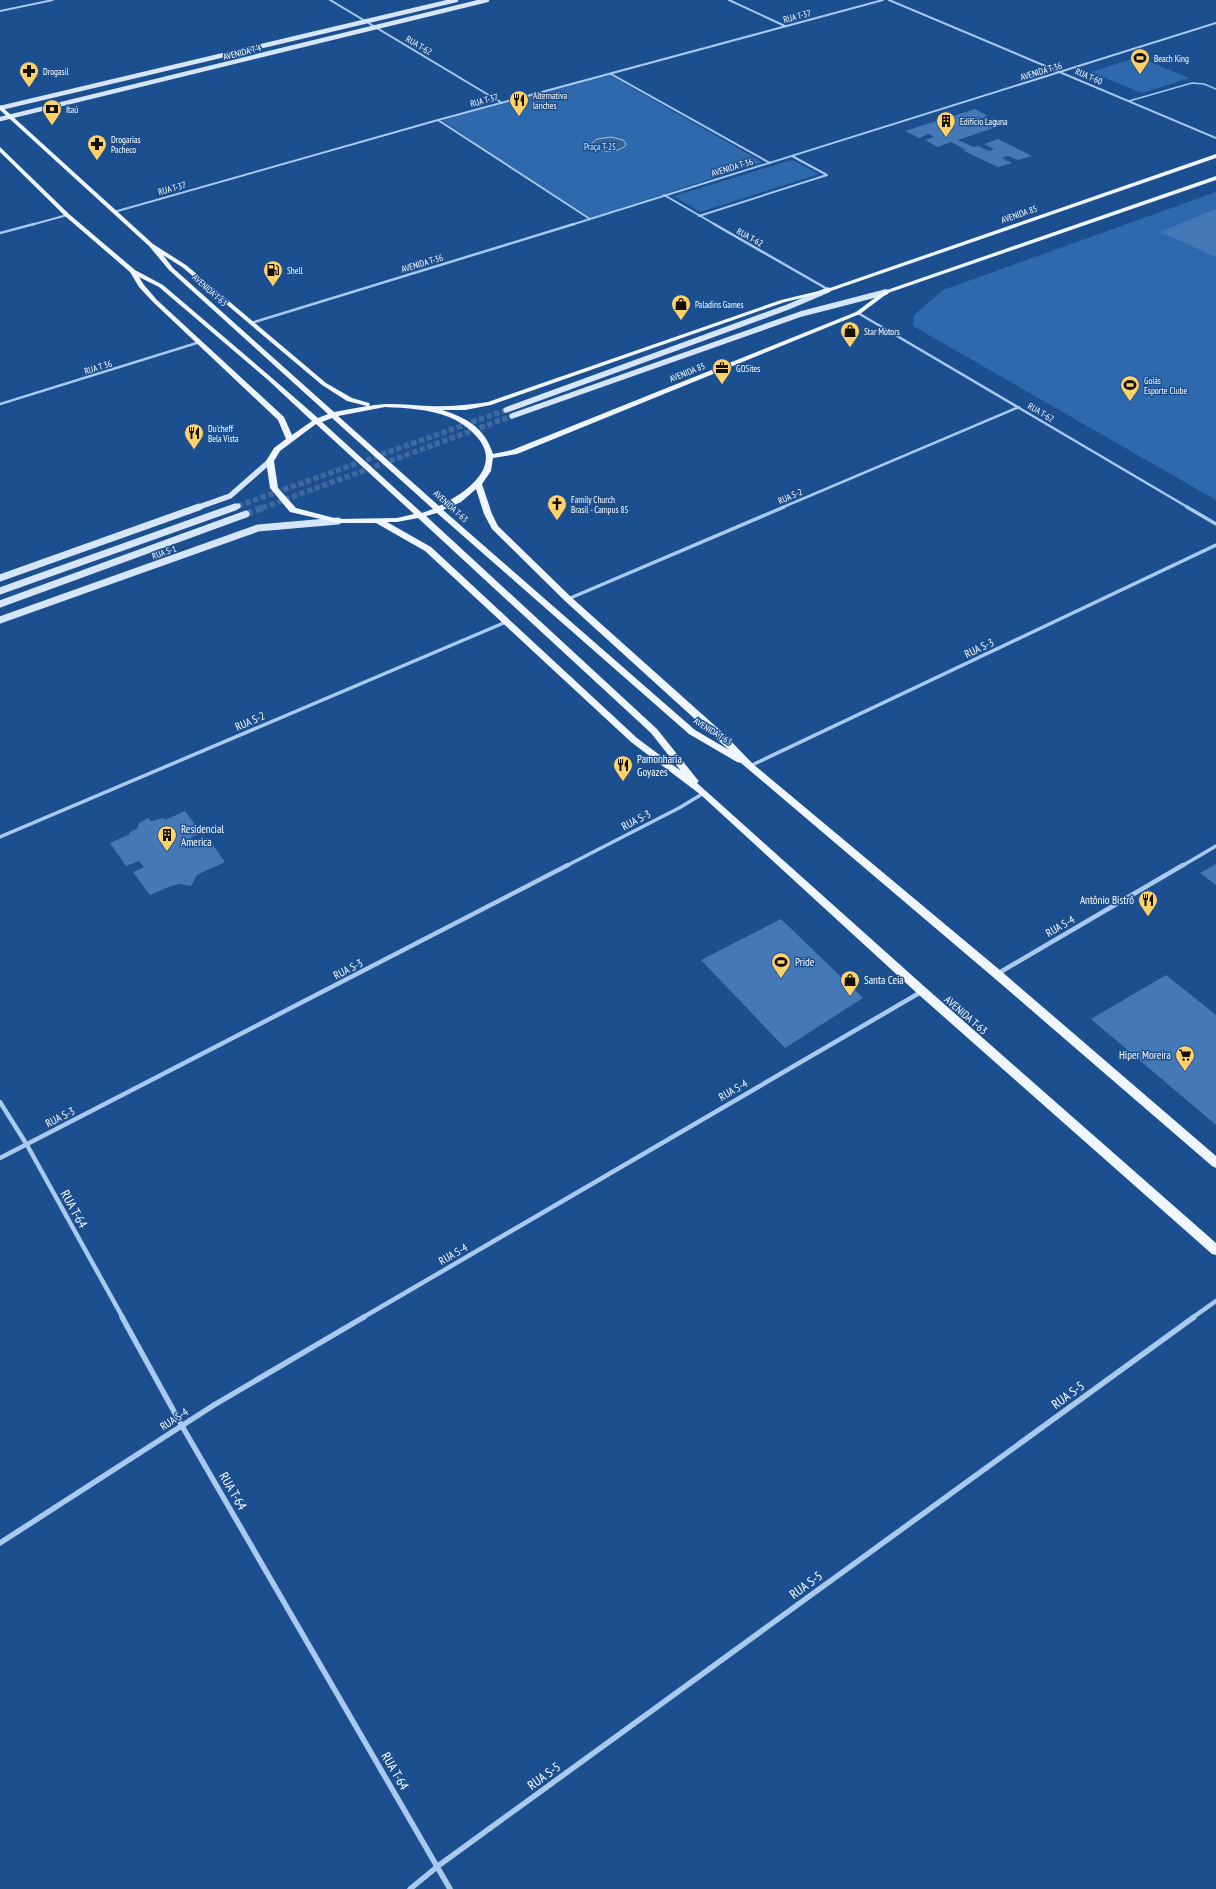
<svg xmlns="http://www.w3.org/2000/svg" width="1216" height="1889" viewBox="0 0 1216 1889" font-family="'PT Sans Narrow',sans-serif">
	<style>
		.green { fill: #2e69ad }
		.water { fill: #3c6290; stroke: #9cc4f0 }
		.building { fill: #4478b7 }
		.lines { fill: none; stroke-linecap: round; stroke-linejoin: round }
		.secondary-tunnel-far1 { stroke: #3d69a0; stroke-width: 5.5; stroke-dasharray: 5.5 2.5; stroke-linecap: butt }
		.secondary-tunnel { stroke: #3d69a0; stroke-width: 7; stroke-dasharray: 7 3.5; stroke-linecap: butt }
		.lane { stroke: #a9c9ee; stroke-width: 1.5 }
		.street-far4 { stroke: #a9c9ee; stroke-width: 2 }
		.street-far3 { stroke: #a9c9ee; stroke-width: 2.5 }
		.street-far2 { stroke: #a9c9ee; stroke-width: 3.5 }
		.street-far1 { stroke: #a9c9ee; stroke-width: 4.5 }
		.street { stroke: #a9c9ee; stroke-width: 5.5 }
		.secondary-far2 { stroke: #d6e6fa; stroke-width: 4.5 }
		.secondary-far1 { stroke: #d6e6fa; stroke-width: 5.5 }
		.secondary { stroke: #d6e6fa; stroke-width: 7 }
		.primary { fill: #f0f6ff; fill-rule: evenodd }
		.labels { text-anchor: middle; dominant-baseline: central; stroke-width: 3; stroke-linejoin: round; paint-order: stroke }
		.far-street-label { font-size: 9px; fill: #fff; stroke: #1b4f8f }
		.far-poi-label { font-size: 9px; fill: #fff; stroke: #1b4f8f; text-anchor: start }
		.far-park-label { font-size: 9px; fill: #cfe3fa; stroke: #1b4f8f }
		.street-label { font-size: 11px; fill: #fff; stroke: #1b4f8f }
		.poi-label { font-size: 11px; fill: #fff; stroke: #1b4f8f; text-anchor: start }
		.near-street-label { font-size: 13px; fill: #fff; stroke: #1b4f8f }
	</style>
	<rect width="100%" height="100%" fill="#1b4f8f"/>
	<g class="green">
		<path d="M1138,57L1189,78L1146,92H1139L1091,72Z"/>
		<path d="M610,75L762,162L591,218L507,165L442,120Z"/>
		<path d="M792,160L819,174L700,212L674,196Z"/>
		<path d="M1216,192V500L913,326L914,315L943,290Z"/>
	</g>
	<path class="water" d="M611,137L623,140L626,144L625,146C617,153 598,154 591,144L597,139Z"/>
	<g class="building">
		<path d="M975,109L988,116L979,119L984,121L994,118L1005,124L958,140L973,147L978,146L989,151L994,149L984,144L998,139L1032,156L1018,160L1008,156L1002,158L1012,163L998,167L964,151L966,150L951,142L938,147L925,140L934,137L929,134L919,138L905,131Z"/>
		<path d="M1216,209V257L1160,232Z"/>
		<path d="M185,811L201,833L191,837L195,843L208,838L225,862L197,875L191,886L179,884L171,886L150,895L133,872L144,867L139,861L126,866L110,843L130,834L129,832L137,829L139,823L148,818L151,821L164,818L165,820Z"/>
		<path d="M1216,864V885L1200,873Z"/>
		<path d="M781,919L863,998L785,1048L701,960Z"/>
		<path d="M1166,975L1216,1015V1125L1091,1019Z"/>
	</g>
	<g class="lines">
		<g class="secondary-tunnel-far1">
			<path d="M238,506L506,410"/>
			<path d="M262,508L512,416"/>
		</g>
		<path class="secondary-tunnel" d="M246,514L265,507"/>
		<path class="lane" d="M1129,101L1192,83L1204,84L1216,89"/>
		<g class="street-far4">
			<path d="M330,0L502,103"/>
			<path d="M729,0L785,26"/>
			<path d="M889,0L1216,138"/>
			<path d="M0,11L53,0"/>
			<path d="M611,74L770,163"/>
			<path d="M438,120L590,219"/>
			<path d="M664,195L716,225"/>
			<path d="M114,212L438,120L883,0"/>
			<path d="M699,216L827,175L792,156"/>
			<path d="M31,225L67,215"/>
			<path d="M571,225L1216,23"/>
		</g>
		<g class="street-far3">
			<path d="M714,224L829,290"/>
			<path d="M0,233L34,224"/>
			<path d="M858,313L1189,508"/>
			<path d="M251,323L574,224"/>
			<path d="M0,404L200,342"/>
			<path d="M781,508L1019,407"/>
		</g>
		<g class="street-far2">
			<path d="M1187,507L1216,524"/>
			<path d="M568,599L784,507"/>
			<path d="M750,766L1216,545"/>
			<path d="M0,837L506,622"/>
			<path d="M566,866L679,808L704,793"/>
			<path d="M1182,866L1216,846"/>
		</g>
		<g class="street-far1">
			<path d="M997,974L1183,865"/>
			<path d="M0,1102L27,1145L123,1318"/>
			<path d="M0,1158L568,865"/>
			<path d="M362,1318L921,992"/>
			<path d="M1192,1318L1216,1301"/>
		</g>
		<g class="street">
			<path d="M122,1317L182,1426L450,1889"/>
			<path d="M0,1543L214,1405L364,1317"/>
			<path d="M410,1889L438,1866L1194,1317"/>
		</g>
		<g class="secondary-far2">
			<path d="M0,108L456,0"/>
			<path d="M0,119L487,0"/>
		</g>
		<g class="secondary-far1">
			<path d="M506,410L788,307L828,290"/>
			<path d="M512,416L801,314L886,292"/>
			<path d="M196,508L230,496L270,461"/>
			<path d="M232,508L238,506"/>
		</g>
		<g class="secondary">
			<path d="M0,578L199,507"/>
			<path d="M0,591L235,507"/>
			<path d="M0,604L246,514"/>
			<path d="M0,620L258,528L338,521"/>
		</g>
		<path class="primary" d="M0,105L153,244L186,265L326,383L352,398L369,403L370,404L369,406C389,402 408,405 428,406C448,407 468,405 488,402L781,300L827,289L1216,154V158L831,291L785,302L491,405L465,410H442C467,418 485,428 493,454L512,450L856,312L884,291L1216,176V180L888,293L860,314L517,454L493,458L491,471L482,484L492,514L498,526L571,597L722,732L753,764L1001,971L1216,1156V1168L1212,1166L993,977L741,763L737,762L689,734L437,513L426,516L657,729L697,779L699,781L697,783L926,988L1216,1243V1255L1212,1254L918,994L701,795L631,742L425,551L376,523H338L290,512L270,488L266,461L274,448L286,439L278,420L153,302L139,287L130,272L65,216L0,152V147L69,214L135,270L163,285L272,378L318,418L328,414L169,270L149,246L0,110ZM163,255L182,267L322,385L347,401L367,406L334,412L173,268ZM139,277L159,287L268,380L312,421L292,435L284,417L157,300L144,285ZM385,407C407,408 428,409 449,417C459,421 469,428 476,436C505,467 464,494 439,506L338,416ZM332,418L433,509L422,513L322,422ZM316,424L414,514L397,518L338,519L296,508L278,488L274,461L280,451ZM476,489L484,514L492,529L565,601L729,750L695,730L443,510L461,502ZM418,518L651,733L681,771L637,738L431,547L387,522H397Z"/>
	</g>
	<defs>
		<symbol id="stadium-pin" viewBox="-11 -11 22 30"><path d="M0 17L-7.5 6A9.5 9.5 0 1 1 7.5 6Z" fill="#ffd166" stroke="#1b4f8f"/><path d="M0-5a6.5 5 0 1 0 0 10a6.5 5 0 1 0 0-10ZM-3.5-1.8h7v3.6h-7Z" fill="#111"/></symbol>
		<symbol id="pharmacy-pin" viewBox="-11 -11 22 30"><path d="M0 17L-7.5 6A9.5 9.5 0 1 1 7.5 6Z" fill="#ffd166" stroke="#1b4f8f"/><path d="M-2-6h4v4h4v4h-4v4h-4v-4h-4v-4h4Z" fill="#111"/></symbol>
		<symbol id="restaurant-pin" viewBox="-11 -11 22 30"><path d="M0 17L-7.5 6A9.5 9.5 0 1 1 7.5 6Z" fill="#ffd166" stroke="#1b4f8f"/><path d="M-5-6h1v4h1v-4h1v4h1v-4h1v5L-1.5 .5V6h-2V.5L-5-1ZM5-6V6H3V1.5H1.5Q1.5-4 5-6Z" fill="#111"/></symbol>
		<symbol id="bank-pin" viewBox="-11 -11 22 30"><path d="M0 17L-7.5 6A9.5 9.5 0 1 1 7.5 6Z" fill="#ffd166" stroke="#1b4f8f"/><path d="M-6-4H6V4H-6ZM0-2.3a2.3 2.3 0 1 0 0 4.6a2.3 2.3 0 1 0 0-4.6Z" fill="#111"/></symbol>
		<symbol id="building-pin" viewBox="-11 -11 22 30"><path d="M0 17L-7.5 6A9.5 9.5 0 1 1 7.5 6Z" fill="#ffd166" stroke="#1b4f8f"/><path d="M-4-6H4V6H1V3H-1V6H-4ZM-2.5-4.3h1.7v1.8h-1.7ZM.8-4.3h1.7v1.8H.8ZM-2.5-1h1.7V.8h-1.7ZM.8-1h1.7V.8H.8Z" fill="#111"/></symbol>
		<symbol id="fuel-pin" viewBox="-11 -11 22 30"><path d="M0 17L-7.5 6A9.5 9.5 0 1 1 7.5 6Z" fill="#ffd166" stroke="#1b4f8f"/><path d="M-5.5-6h7V0h2V4h1.3V-2.5L3-4.5l.8-.8L6-3V5H2.5V1h-1V6h-7ZM-4.2-4.7v3.2H.2V-4.7Z" fill="#111"/></symbol>
		<symbol id="shop-pin" viewBox="-11 -11 22 30"><path d="M0 17L-7.5 6A9.5 9.5 0 1 1 7.5 6Z" fill="#ffd166" stroke="#1b4f8f"/><path d="M-5-2.5h2.3a2.7 3.5 0 0 1 5.4 0H5L5.5 6h-11ZM-1.5-2.5h3a1.5 2.3 0 0 0-3 0Z" fill="#111"/></symbol>
		<symbol id="office-pin" viewBox="-11 -11 22 30"><path d="M0 17L-7.5 6A9.5 9.5 0 1 1 7.5 6Z" fill="#ffd166" stroke="#1b4f8f"/><path d="M-6-3h4V-5.5h4V-3h4V5H-6ZM-1-4.5V-3h2v-1.5ZM-6 0V1H6V0Z" fill="#111"/></symbol>
		<symbol id="church-pin" viewBox="-11 -11 22 30"><path d="M0 17L-7.5 6A9.5 9.5 0 1 1 7.5 6Z" fill="#ffd166" stroke="#1b4f8f"/><path d="M-1.2-6h2.4v3.5h3.3v2.4h-3.3V6h-2.4V-.1h-3.3v-2.4h3.3Z" fill="#111"/></symbol>
		<symbol id="supermarket-pin" viewBox="-11 -11 22 30"><path d="M0 17L-7.5 6A9.5 9.5 0 1 1 7.5 6Z" fill="#ffd166" stroke="#1b4f8f"/><path d="M-6-5.5h2.5l.6 2H6L4.5 2H-2.5L-4.4-4H-6ZM-1.5 3.2a1.3 1.3 0 1 0 .1 0ZM3 3.2a1.3 1.3 0 1 0 .1 0Z" fill="#111"/></symbol>
	</defs>
	<g fill-rule="evenodd">
		<use href="#stadium-pin" x="1129" y="47" width="22" height="30"/>
		<use href="#pharmacy-pin" x="18" y="60" width="22" height="30"/>
		<use href="#restaurant-pin" x="508" y="89" width="22" height="30"/>
		<use href="#bank-pin" x="41" y="98" width="22" height="30"/>
		<use href="#building-pin" x="935" y="110" width="22" height="30"/>
		<use href="#pharmacy-pin" x="86" y="133" width="22" height="30"/>
		<use href="#fuel-pin" x="262" y="259" width="22" height="30"/>
		<use href="#shop-pin" x="670" y="293" width="22" height="30"/>
		<use href="#shop-pin" x="839" y="320" width="22" height="30"/>
		<use href="#office-pin" x="711" y="357" width="22" height="30"/>
		<use href="#stadium-pin" x="1119" y="374" width="22" height="30"/>
		<use href="#restaurant-pin" x="183" y="422" width="22" height="30"/>
		<use href="#church-pin" x="546" y="493" width="22" height="30"/>
		<use href="#restaurant-pin" x="612" y="754" width="22" height="30"/>
		<use href="#building-pin" x="156" y="824" width="22" height="30"/>
		<use href="#restaurant-pin" x="1137" y="889" width="22" height="30"/>
		<use href="#stadium-pin" x="770" y="951" width="22" height="30"/>
		<use href="#shop-pin" x="839" y="969" width="22" height="30"/>
		<use href="#supermarket-pin" x="1174" y="1044" width="22" height="30"/>
	</g>
	<g class="labels">
		<g class="far-street-label">
			<text transform="translate(797 16) rotate(-15)">RUA T-37</text>
			<text transform="translate(419 45) rotate(31)">RUA T-62</text>
			<text transform="translate(242 52) rotate(-14)">AVENIDA T-4</text>
			<text transform="translate(1041 71) rotate(-17)">AVENIDA T-36</text>
			<text transform="translate(1089 76) rotate(23)">RUA T-60</text>
			<text transform="translate(484 100) rotate(-15)">RUA T-37</text>
			<text transform="translate(732 167) rotate(-17)">AVENIDA T-36</text>
			<text transform="translate(172 188) rotate(-16)">RUA T-37</text>
			<text transform="translate(1019 214) rotate(-19)">AVENIDA 85</text>
			<text transform="translate(750 237) rotate(29)">RUA T-62</text>
			<text transform="translate(422 263) rotate(-17)">AVENIDA T-36</text>
			<text transform="translate(210 290) rotate(42)">AVENIDA T-63</text>
			<text transform="translate(98 367) rotate(-17)">RUA T 36</text>
			<text transform="translate(687 372) rotate(-22)">AVENIDA 85</text>
			<text transform="translate(1041 412) rotate(31)">RUA T-62</text>
			<text transform="translate(790 496) rotate(-23)">RUA S-2</text>
			<text transform="translate(451 506) rotate(42)">AVENIDA T-63</text>
			<text transform="translate(164 552) rotate(-19)">RUA S-1</text>
			<text transform="translate(713 731) rotate(32)">AVENIDA T-63</text>
		</g>
		<g class="far-poi-label">
			<text x="1154" y="58">Beach King</text>
			<text x="43" y="71">Drogasil</text>
			<text x="533" y="95">Alternativa<tspan x="533" dy="10">lanches</tspan></text>
			<text x="66" y="109">Itaú</text>
			<text x="960" y="121">Edifício Laguna</text>
			<text x="111" y="139">Drogarias<tspan x="111" dy="10">Pacheco</tspan></text>
			<text x="287" y="270">Shell</text>
			<text x="695" y="304">Paladins Games</text>
			<text x="864" y="331">Star Motors</text>
			<text x="736" y="368">GOSites</text>
			<text x="1144" y="380">Goiás<tspan x="1144" dy="10">Esporte Clube</tspan></text>
			<text x="208" y="428">Du'cheff<tspan x="208" dy="10">Bela Vista</tspan></text>
			<text x="571" y="499">Family Church<tspan x="571" dy="10">Brasil - Campus 85</tspan></text>
		</g>
		<g class="far-park-label">
			<text x="600" y="146">Praça T-25</text>
		</g>
		<g class="street-label">
			<text transform="translate(979 648) rotate(-25)">RUA S-3</text>
			<text transform="translate(250 721) rotate(-23)">RUA S-2</text>
			<text transform="translate(636 820) rotate(-27)">RUA S-3</text>
			<text transform="translate(1060 926) rotate(-30)">RUA S-4</text>
			<text transform="translate(348 969) rotate(-27)">RUA S-3</text>
			<text transform="translate(966 1015) rotate(41)">AVENIDA T-63</text>
			<text transform="translate(733 1090) rotate(-30)">RUA S-4</text>
			<text transform="translate(60 1117) rotate(-27)">RUA S-3</text>
			<text transform="translate(453 1254) rotate(-30)">RUA S-4</text>
			<text transform="translate(174 1419) rotate(-33)">RUA S-4</text>
		</g>
		<g class="poi-label">
			<text x="637" y="759">Pamonharia<tspan x="637" dy="13">Goyazes</tspan></text>
			<text x="181" y="829">Residencial<tspan x="181" dy="13">America</tspan></text>
			<text x="1134" y="900" text-anchor="end">Antônio Bistrô</text>
			<text x="795" y="962">Pride</text>
			<text x="864" y="980">Santa Ceia</text>
			<text x="1171" y="1055" text-anchor="end">Hiper Moreira</text>
		</g>
		<g class="near-street-label">
			<text transform="translate(74 1209) rotate(61)">RUA T-64</text>
			<text transform="translate(1068 1395) rotate(-36)">RUA S-5</text>
			<text transform="translate(233 1491) rotate(60)">RUA T-64</text>
			<text transform="translate(806 1585) rotate(-36)">RUA S-5</text>
			<text transform="translate(395 1771) rotate(60)">RUA T-64</text>
			<text transform="translate(544 1776) rotate(-36)">RUA S-5</text>
		</g>
	</g>
</svg>
